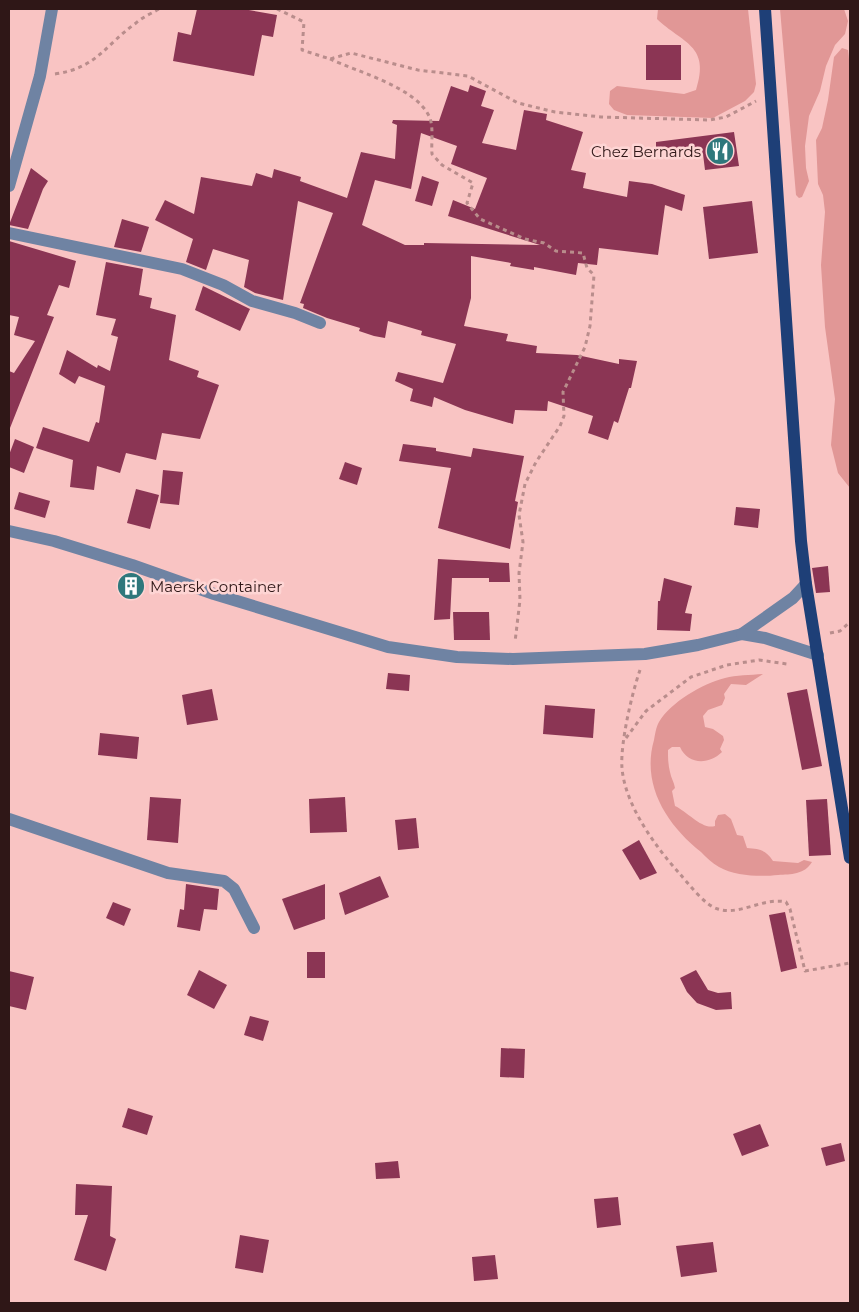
<svg xmlns="http://www.w3.org/2000/svg" width="859" height="1312" viewBox="0 0 859 1312" font-family="Montserrat,sans-serif">
	<style>
		.green { fill: #e19796 }
		.building { fill: #8b3554; fill-rule: evenodd }
		.lines { fill: none; stroke-linecap: round; stroke-linejoin: round }
		.path { stroke: #b98d8c; stroke-width: 3; stroke-dasharray: 4 4; stroke-linecap: butt }
		.minor { stroke: #6f83a3; stroke-width: 12 }
		.major { stroke: #1e3f77; stroke-width: 12 }
		.labels { text-anchor: middle; dominant-baseline: central; stroke-width: 5; stroke-linejoin: round; paint-order: stroke }
		.poi-label { font-size: 15px; fill: #2f1717; stroke: #fed5d4; text-anchor: end }
	</style>
	<rect width="100%" height="100%" fill="#f9c4c3"/>
	<g class="green">
		<path d="M658,9H748L756,84L754,92L745,101L713,118L627,115L614,110L609,104L610,91L617,86L684,94L696,90C711,45 682,43 657,19Z"/>
		<path d="M780,9H844L848,21L845,34L835,45L826,66L820,91L809,116L805,146L806,168L809,181L802,197L799,198L796,195Z"/>
		<path d="M842,48L848,50C851,69 848,87 850,106V488L838,473L831,445L835,399L825,327L821,265L825,212L823,195L818,184L816,140L822,128L828,100L834,57Z"/>
		<path d="M763,674L746,685L731,684L724,694L725,698L722,705L708,710L703,716L705,727L713,729L723,736L724,740L720,749L722,752C709,765 688,765 680,747H672L668,750C668,757 668,764 670,772C671,778 674,782 675,788L672,791L675,806C688,812 702,830 715,826V821L718,815L725,814L731,819L737,835L743,836L747,848C760,849 766,850 773,861L798,863L804,860L812,862C804,875 791,874 778,875C760,877 735,876 719,867C712,863 706,857 701,852C667,825 641,785 654,740C655,735 656,727 659,722C671,702 702,684 725,678C736,675 750,675 763,674Z"/>
	</g>
	<g class="building">
		<path d="M197,9H243L277,15L273,37L262,35L254,76L173,61L178,32L191,35Z"/>
		<rect x="646" y="45" width="35" height="35"/>
		<path d="M470,85L486,91L481,106L494,110L482,143L516,150L524,110L547,114L546,120L583,132L571,170L586,173L583,188L627,197L629,181L652,184L685,195L682,211L665,205L658,255L599,248L597,265L578,263L576,275L534,267V270L510,266L511,263L471,256V298L464,326L508,334L506,341L537,346L536,353L577,355L619,364V359L637,361L631,388H629L618,423L614,421L608,440L588,433L593,416L548,401L547,411L515,410L513,424L465,410L434,397L432,407L410,401L413,389L395,381L398,372L443,383L456,344L421,335L422,331L388,321L385,338L374,336L359,331L360,328L327,318L303,308L304,304L300,303L333,213L298,201L283,300L255,293L244,287L249,260L213,249L206,270L186,262L193,239L155,220L165,200L194,214L201,177L252,186L256,173L272,178L274,169L301,177L300,181L347,198L361,152L395,159L397,125L392,123L393,120L439,121L451,86L468,92ZM421,133L457,146L451,164L487,178L475,209L453,200L448,216L540,245L424,243V245H405L362,225L375,180L411,189Z"/>
		<path d="M734,132L739,166L705,170L703,154L656,147V142Z"/>
		<path d="M31,168L48,181L43,189L28,229L9,225Z"/>
		<path d="M422,176L439,182L432,206L415,201Z"/>
		<path d="M752,201L758,253L709,259L703,207Z"/>
		<path d="M122,219L149,227L141,252L114,247Z"/>
		<path d="M9,241L76,261L69,288L59,285L47,315L54,317L10,428L9,371L14,373L35,341L14,335L19,317L9,315Z"/>
		<path d="M106,262L143,269L139,295L152,298L150,308L176,315L169,360L199,371L197,377L219,385L200,439L162,433L156,460L126,453L120,473L97,466L94,490L70,487L73,460L36,448L43,427L89,442L96,422L99,423L105,386L79,376L75,384L59,374L67,350L97,368L98,365L110,371L118,337L111,335L116,319L96,315Z"/>
		<path d="M203,286L250,309L240,331L195,310Z"/>
		<path d="M15,439L34,447L24,473L9,467V455Z"/>
		<path d="M403,444L436,448V451L471,457L473,448L524,456L515,501L518,502L510,549L438,528L451,468L399,461Z"/>
		<path d="M345,462L362,468L357,485L339,479Z"/>
		<path d="M163,470L183,472L179,505L160,503Z"/>
		<path d="M136,489L159,495L150,529L127,523Z"/>
		<path d="M19,492L50,501L45,518L14,509Z"/>
		<path d="M736,507L760,509L758,528L734,525Z"/>
		<path d="M438,559L509,563L510,582H489V578H452L450,619L434,620Z"/>
		<path d="M828,566L830,592L816,593L812,568Z"/>
		<path d="M664,578L692,586L685,613L692,614L690,631L657,630L658,601H660Z"/>
		<path d="M453,612H489L490,640H454Z"/>
		<path d="M388,673L410,675L409,691L386,689Z"/>
		<path d="M212,689L218,720L187,725L182,695Z"/>
		<path d="M807,689L822,766L802,770L787,693Z"/>
		<path d="M545,705L595,709L593,738L543,734Z"/>
		<path d="M100,733L139,737L137,759L98,755Z"/>
		<path d="M150,797L181,799L178,843L147,840Z"/>
		<path d="M345,797L347,832L310,833L309,799Z"/>
		<path d="M827,799L831,855L809,856L806,800Z"/>
		<path d="M416,818L419,848L398,850L395,820Z"/>
		<path d="M639,840L657,873L640,880L622,850Z"/>
		<path d="M380,876L389,897L345,915L339,893Z"/>
		<path d="M186,884L219,889L217,910L204,909L200,931L177,927L180,909L184,910Z"/>
		<path d="M325,884V919L294,930L282,899Z"/>
		<path d="M113,902L131,909L124,926L106,918Z"/>
		<path d="M785,912L797,968L781,972L769,915Z"/>
		<rect x="307" y="952" width="18" height="26"/>
		<path d="M199,970L227,985L214,1009L187,995Z"/>
		<path d="M696,970L708,990L718,993L731,992L732,1009L716,1010L697,1003L687,992L680,978Z"/>
		<path d="M9,971L34,977L26,1010L9,1006Z"/>
		<path d="M250,1016L269,1021L263,1041L244,1035Z"/>
		<path d="M501,1048L525,1049L524,1078L500,1077Z"/>
		<path d="M128,1108L153,1116L147,1135L122,1127Z"/>
		<path d="M760,1124L769,1146L742,1156L733,1134Z"/>
		<path d="M841,1143L845,1161L826,1166L821,1148Z"/>
		<path d="M398,1161L400,1178L376,1179L375,1163Z"/>
		<path d="M76,1184L112,1186L110,1236L116,1239L106,1271L74,1260L88,1215H75Z"/>
		<path d="M618,1197L621,1225L597,1228L594,1199Z"/>
		<path d="M240,1235L269,1240L263,1273L235,1268Z"/>
		<path d="M713,1242L717,1272L681,1277L676,1246Z"/>
		<path d="M495,1255L498,1279L474,1281L472,1257Z"/>
	</g>
	<g class="lines">
		<g class="path">
			<path d="M277,9L304,22L302,50L330,59L351,53L418,70L468,76L518,103L555,112L601,117L710,120L726,117L756,101"/>
			<path d="M330,59C358,72 415,87 429,116C434,126 431,142 432,154L442,165L473,183L467,203L480,219L525,239L544,243L556,251L583,253L587,268L594,275L590,326L585,347L563,392L564,416L560,426L536,462L525,484L519,515L523,542L519,573L520,600L515,642"/>
			<path d="M55,74C97,68 105,45 136,23C143,17 152,13 159,9"/>
			<path d="M830,633L840,631L850,622"/>
			<path d="M640,670C632,693 620,744 622,768C625,805 655,846 679,873C689,884 704,905 718,909C740,916 763,897 786,902L790,909L805,971L850,963"/>
			<path d="M626,738L646,711L691,677L727,665L759,660L787,664"/>
		</g>
		<g class="minor">
			<path d="M9,186L40,76L52,9"/>
			<path d="M9,233L182,269L223,285L252,301L295,313L320,323"/>
			<path d="M9,531L54,541L132,565L214,594L388,647L457,657L513,659L645,654L698,645L742,634L793,598L806,584"/>
			<path d="M742,634L765,638L818,655"/>
			<path d="M9,819L168,873L224,881L234,889L254,928"/>
		</g>
		<path class="major" d="M765,9L801,541L806,584L850,858"/>
	</g>
	<defs>
		<symbol id="restaurant-disc" viewBox="-11 -11 22 22"><circle r="9.5" fill="#2f787c" stroke="#fed5d4"/><path d="M-5-6h1v4h1v-4h1v4h1v-4h1v5L-1.5 .5V6h-2V.5L-5-1ZM5-6V6H3V1.5H1.5Q1.5-4 5-6Z" fill="#fff"/></symbol>
		<symbol id="building-disc" viewBox="-11 -11 22 22"><circle r="9.5" fill="#2f787c" stroke="#fed5d4"/><path d="M-4-6H4V6H1V3H-1V6H-4ZM-2.5-4.3h1.7v1.8h-1.7ZM.8-4.3h1.7v1.8H.8ZM-2.5-1h1.7V.8h-1.7ZM.8-1h1.7V.8H.8Z" fill="#fff"/></symbol>
	</defs>
	<g fill-rule="evenodd">
		<use href="#restaurant-disc" x="704" y="135" width="32" height="32"/>
		<use href="#building-disc" x="115" y="570" width="32" height="32"/>
	</g>
	<g class="labels">
		<g class="poi-label">
			<text x="701" y="151">Chez Bernards</text>
			<text x="150" y="586" text-anchor="start">Maersk Container</text>
		</g>
	</g>
	<rect width="859" height="1312" fill="none" stroke="#2f1717" stroke-width="20"/>
</svg>
